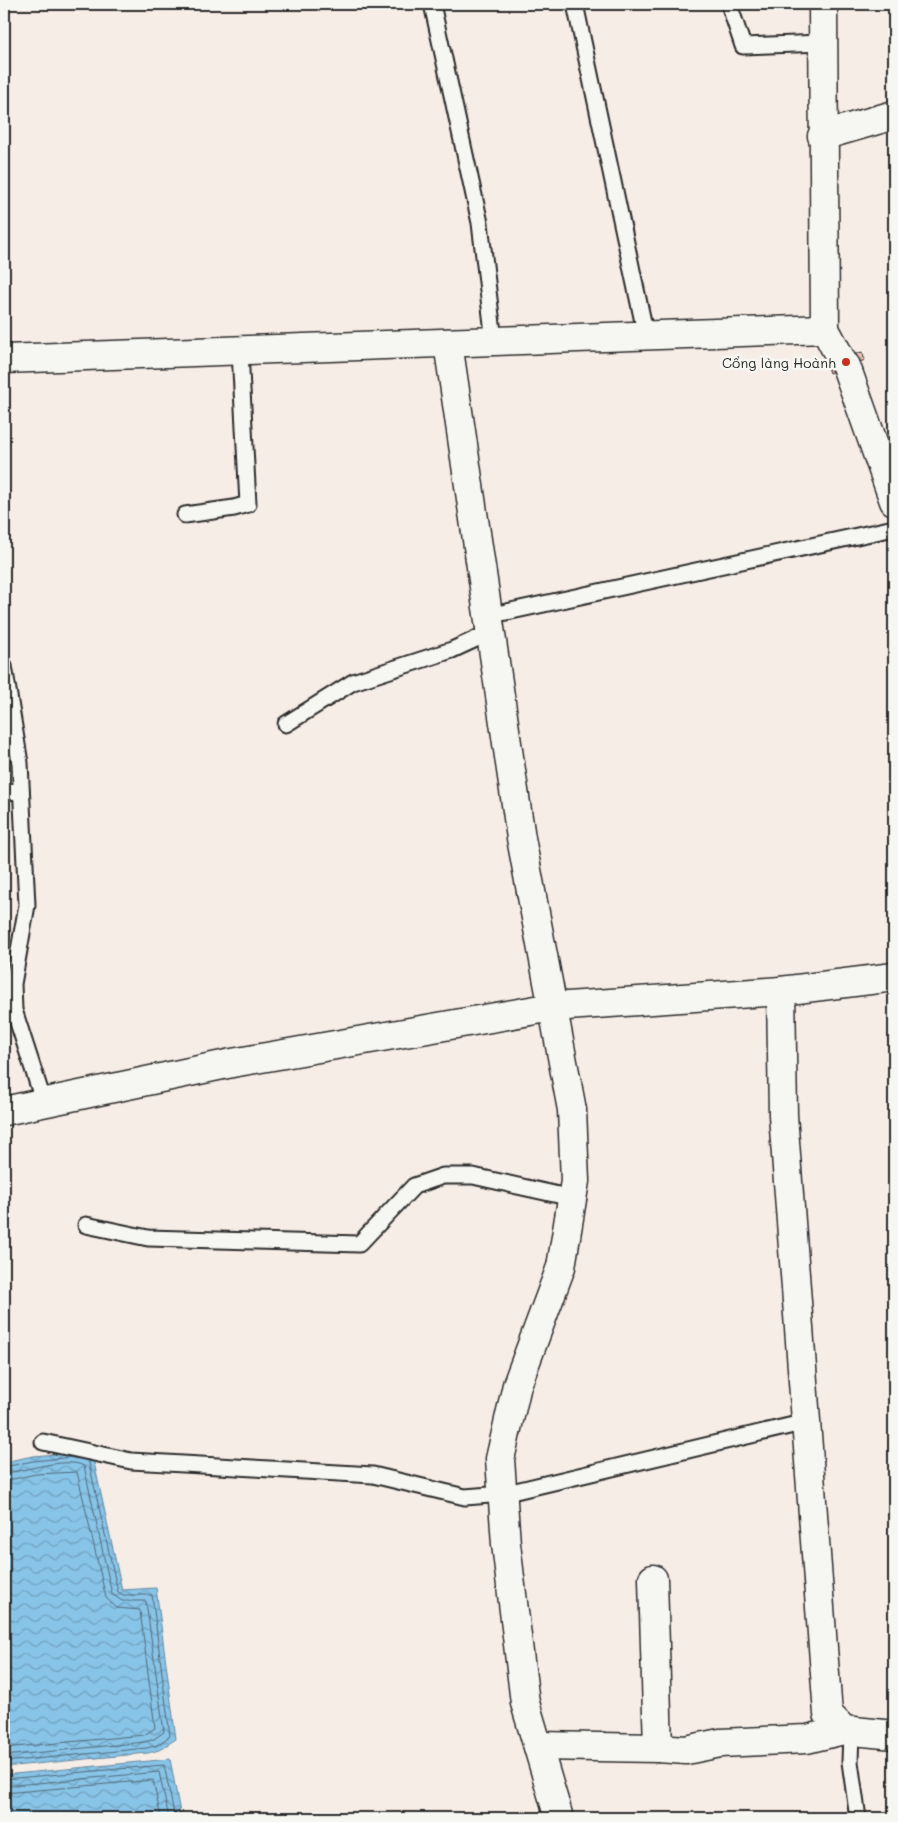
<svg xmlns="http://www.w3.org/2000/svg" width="898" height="1822" viewBox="0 0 898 1822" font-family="Mali,sans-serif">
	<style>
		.water { fill: url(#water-waves); stroke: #63879c }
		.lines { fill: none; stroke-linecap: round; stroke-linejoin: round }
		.shore { stroke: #506877; stroke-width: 1 }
		.building { fill: url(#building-cross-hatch); stroke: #2b2b2b }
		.lane-casing { stroke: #2b2b2b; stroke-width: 19 }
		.street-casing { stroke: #2b2b2b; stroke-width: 31 }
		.secondary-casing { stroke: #2b2b2b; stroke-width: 31 }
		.lane { stroke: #f6f6f2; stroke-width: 15 }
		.street { stroke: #f6f6f2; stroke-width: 28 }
		.secondary { stroke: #f6f6f2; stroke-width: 28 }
		.poi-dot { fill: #c8321e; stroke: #f6f6f2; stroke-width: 2 }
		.labels { text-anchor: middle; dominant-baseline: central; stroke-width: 5; stroke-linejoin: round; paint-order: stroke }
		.poi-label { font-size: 14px; fill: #2b2b2b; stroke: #f6f6f2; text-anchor: end }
	</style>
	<defs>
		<pattern id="water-waves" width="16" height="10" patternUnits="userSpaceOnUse" patternTransform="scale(1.25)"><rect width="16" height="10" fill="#88c4e8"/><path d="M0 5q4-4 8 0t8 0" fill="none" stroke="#6f9fbc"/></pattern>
		<pattern id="building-cross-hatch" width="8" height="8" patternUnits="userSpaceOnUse" patternTransform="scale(1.25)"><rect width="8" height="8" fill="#f9cbbd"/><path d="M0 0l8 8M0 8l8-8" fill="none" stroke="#d6aea3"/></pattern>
	</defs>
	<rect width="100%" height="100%" fill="#f7ede7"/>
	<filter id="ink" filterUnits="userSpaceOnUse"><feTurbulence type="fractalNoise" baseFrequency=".02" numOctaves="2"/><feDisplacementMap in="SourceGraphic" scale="10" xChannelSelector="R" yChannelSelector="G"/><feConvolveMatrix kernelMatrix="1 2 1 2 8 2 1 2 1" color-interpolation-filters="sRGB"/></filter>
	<g filter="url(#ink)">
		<g class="water">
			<path d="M79,1452L93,1458L122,1590L156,1588L176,1739L159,1750L148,1753L4,1767V1462L33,1456Z"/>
			<path d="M170,1759L181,1818H4V1775Z"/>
		</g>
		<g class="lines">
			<g class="shore">
				<path d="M4,1467L33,1461L73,1457"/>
				<path d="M4,1473C24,1472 65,1456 84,1466L112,1594L122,1601H146L164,1732L154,1739L145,1742L4,1756"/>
				<path d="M4,1481L36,1474L77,1472L106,1598L117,1608L140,1610L155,1728L144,1735L4,1748"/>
				<path d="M4,1762L147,1748L157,1745L170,1736L152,1595H123L118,1592L89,1463L87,1460"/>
				<path d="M4,1779L164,1765L175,1818"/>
				<path d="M4,1786L159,1772L169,1818"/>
				<path d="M4,1793L153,1780L161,1818"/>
			</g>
		</g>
		<path class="building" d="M862,352L865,360L829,373L826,364Z"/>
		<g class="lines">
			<defs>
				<g id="lane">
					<path d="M432,4L480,223L494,341"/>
					<path d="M575,4L646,336"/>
					<path d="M729,4L743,46L822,43"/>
					<path d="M185,515L234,508L248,504L240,351"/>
					<path d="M488,616L894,528"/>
					<path d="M4,666L20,763L27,905L13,984L14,1010L44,1103"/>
					<path d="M286,724L353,682L452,650L491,632"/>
					<path d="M4,792L21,791"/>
					<path d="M86,1225L148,1238L359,1244L414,1186L443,1176H473L572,1198"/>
					<path d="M43,1442L131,1461L373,1475L465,1497L503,1494L806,1422"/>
					<path d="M851,1731L850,1762L858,1818"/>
				</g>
				<g id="street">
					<path d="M448,343L521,838L572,1110L575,1181L561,1267L517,1385L500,1459L506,1544L525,1703L559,1818"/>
					<path d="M781,991L783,1115L828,1714L844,1730L894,1735"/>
					<path d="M4,1111L232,1063L553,1007L781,991L894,977"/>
					<path d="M653,1579L658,1748L686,1750L720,1743L807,1739L844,1730"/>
					<path d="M538,1746L658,1748"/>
				</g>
				<g id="secondary">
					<path d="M823,4L825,329L841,359"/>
					<path d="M822,136L894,115"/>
					<path d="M4,359L825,329"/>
					<path d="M846,366L894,501"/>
				</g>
			</defs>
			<use href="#lane" class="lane-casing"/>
			<use href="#street" class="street-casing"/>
			<use href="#secondary" class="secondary-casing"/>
			<use href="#lane" class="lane"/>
			<use href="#street" class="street"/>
			<use href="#secondary" class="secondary"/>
		</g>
	</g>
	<circle class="poi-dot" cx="846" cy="362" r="5"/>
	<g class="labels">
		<g class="poi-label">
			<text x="836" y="362">Cổng làng Hoành</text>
		</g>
	</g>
	<rect width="898" height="1822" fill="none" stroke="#f6f6f2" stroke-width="20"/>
	<rect x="10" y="10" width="878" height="1802" fill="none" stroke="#2b2b2b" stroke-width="2" filter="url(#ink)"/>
</svg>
